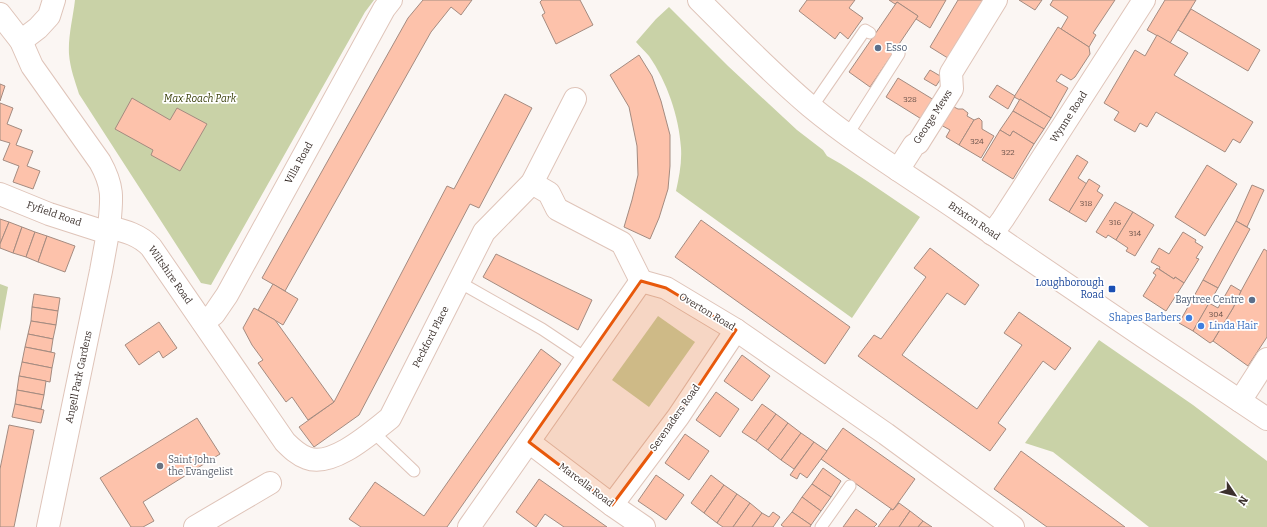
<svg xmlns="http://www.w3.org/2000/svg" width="1267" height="527" viewBox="0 0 1267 527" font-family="Bitter,serif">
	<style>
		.green { fill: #c9d2a7 }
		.building { fill: #fdc2ab; stroke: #a48b80 }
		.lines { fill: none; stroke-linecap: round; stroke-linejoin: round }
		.lane-casing { stroke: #dfc4b9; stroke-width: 13 }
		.street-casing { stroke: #dfc4b9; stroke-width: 24 }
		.highway-casing { stroke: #dfc4b9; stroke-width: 24 }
		.lane { stroke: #fff; stroke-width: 11 }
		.street { stroke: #fff; stroke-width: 22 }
		.highway { stroke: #fff; stroke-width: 22 }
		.marked { fill: #e8590c; fill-opacity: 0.2; stroke: #e8590c; stroke-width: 3; stroke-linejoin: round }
		.service-dot { fill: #5c6f8a; stroke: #fff; stroke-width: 1.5 }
		.transit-dot { fill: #1a4fb4; stroke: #fff; stroke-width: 1.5 }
		.shop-dot { fill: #3f7fe0; stroke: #fff; stroke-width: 1.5 }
		.worship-dot { fill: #6b7280; stroke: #fff; stroke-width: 1.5 }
		.labels { text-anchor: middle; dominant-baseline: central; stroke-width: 3.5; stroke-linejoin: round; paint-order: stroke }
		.number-label { font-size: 8px; fill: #6c544c }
		.service-label { font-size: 10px; fill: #4e5e75; stroke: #fff; text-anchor: start }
		.park-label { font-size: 10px; font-style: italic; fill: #363d06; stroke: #fff }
		.street-label { font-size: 10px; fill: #3b302c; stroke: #fff }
		.transit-label { font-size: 10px; fill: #164399; stroke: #fff; text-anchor: end }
		.shop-label { font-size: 10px; fill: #366cbe; stroke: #fff; text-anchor: end }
		.worship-label { font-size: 10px; fill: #5b616d; stroke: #fff; text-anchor: start }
	</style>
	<rect width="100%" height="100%" fill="#fbf6f3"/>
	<g class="green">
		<path d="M75,0H374L365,12L211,285L201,283L79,94C75,81 70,68 69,54C68,36 73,18 75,0Z"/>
		<path d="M669,7L728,66L797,130L823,150L827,156L841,164L867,181L920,217L852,318L676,191C679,177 682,163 681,148C679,116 667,82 649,56C645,51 640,47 636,42L656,19Z"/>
		<path d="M0,284L8,287L0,331Z"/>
		<path d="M658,316L695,342L649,407L612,380Z"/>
		<path d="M1099,340L1193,405L1267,461V527H1149L1053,452L1025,443Z"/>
	</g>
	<g class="building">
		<path d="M423,0H472L461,15L451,7L431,32L285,291L262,278L408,18Z"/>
		<path d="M542,0H580L593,25L556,44L542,15L545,13L540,2Z"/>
		<path d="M807,0H855L849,8L863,18L848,39L840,32L835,39L799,11Z"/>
		<path d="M889,0H946L930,28L916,19L918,16L897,2L895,4Z"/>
		<path d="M958,0H988L951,60L930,47Z"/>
		<path d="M1019,0H1042L1035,10Z"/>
		<path d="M1053,0H1115L1093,33L1096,35L1089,47L1061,29L1068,17L1050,5Z"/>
		<path d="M1165,0H1196L1170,43L1147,30Z"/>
		<path d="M897,2L918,16L870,87L849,72Z"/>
		<path d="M1191,9L1260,50L1248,71L1178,30Z"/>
		<path d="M1058,27L1089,47L1090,54L1075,77L1071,80L1061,74L1056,81L1068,88L1051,118L1020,99V100L1014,97Z"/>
		<path d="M1157,35L1188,53L1174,75L1253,122L1240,143L1233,139L1225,152L1156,112L1147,127L1140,123L1135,132L1114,120L1119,112L1104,103L1135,50L1145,56Z"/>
		<path d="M639,55L652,76L661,101L670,135V166L668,189L659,218L650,239L624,227L632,200L638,175L637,146L629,107L610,75Z"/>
		<path d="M930,70L942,77L936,86L924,79Z"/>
		<path d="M898,78L934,100L923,120L886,97Z"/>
		<path d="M0,84L5,86L0,101Z"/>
		<path d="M997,85L1015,96L1008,109L989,97Z"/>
		<path d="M505,94L532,108L479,208L470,204L359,415L314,447L299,427L334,402L447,186L454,189Z"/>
		<path d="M132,98L170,120L177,108L207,124L180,171L151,155L153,150L115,129Z"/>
		<path d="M1020,99L1051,118L1044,129L1013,111Z"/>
		<path d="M0,103L13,108L7,124L22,130L16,145L33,151L27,166L40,171L33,189L13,182L19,166L3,160L10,143L0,140Z"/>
		<path d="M952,106L958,109H963L968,113L967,116L974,120L959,145L946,137L950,130L941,125Z"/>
		<path d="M1013,111L1044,129L1034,144L1013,131L1010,136L1000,130Z"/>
		<path d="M979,118L982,121V129L994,136L981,158L959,145L974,120Z"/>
		<path d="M1000,130L1010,136L1013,131L1034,144L1013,179L982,160Z"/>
		<path d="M1077,155L1088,162L1078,178L1087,184L1069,212L1049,200Z"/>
		<path d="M1207,165L1237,184L1205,236L1175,217Z"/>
		<path d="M1089,179L1100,186L1097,191L1103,195L1086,222L1069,212Z"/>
		<path d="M1252,185L1264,190L1247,227L1236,221Z"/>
		<path d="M1115,202L1133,212L1116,240L1108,235L1106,238L1096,232Z"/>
		<path d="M1133,212L1154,225L1135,256L1126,251L1128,248L1116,240Z"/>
		<path d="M0,219L9,222L0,244Z"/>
		<path d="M701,220L850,327L825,364L675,257Z"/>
		<path d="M1236,221L1250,229L1218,288L1203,280Z"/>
		<path d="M9,222L22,227L13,253L0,248V244Z"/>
		<path d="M22,227L35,232L26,257L13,253Z"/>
		<path d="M35,232L47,236L38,262L26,257Z"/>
		<path d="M1183,232L1196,240L1195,242L1203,247L1196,258L1199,259L1184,283L1175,277L1174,279L1159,269L1160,267L1151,262L1159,248L1169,254Z"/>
		<path d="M47,236L75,246L65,272L38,262Z"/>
		<path d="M930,248L979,285L965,305L947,293L902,355L977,409L1022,345L1004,333L1019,312L1071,348L1055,370L1043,361L998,423L1006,429L990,451L858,356L874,335L881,339L926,277L914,268Z"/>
		<path d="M1264,249L1267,251V337L1248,366L1213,341L1233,308L1241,291Z"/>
		<path d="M496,254L592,300L578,330L483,277Z"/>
		<path d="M1157,268L1174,279L1175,277L1184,283L1166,311L1143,296L1156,275L1153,273Z"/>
		<path d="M1203,280L1218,288L1193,331L1179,323Z"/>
		<path d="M273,284L298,299L283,325L258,310Z"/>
		<path d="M1231,285L1241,291L1233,308L1213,341L1210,343L1193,331L1209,303L1218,308Z"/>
		<path d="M34,294L60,298L58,311L32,307Z"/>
		<path d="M32,307L58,311L56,325L31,321Z"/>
		<path d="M254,308L275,320L334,402L308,420L292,397L286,402L258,363L263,360L252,345L243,328Z"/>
		<path d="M31,321L56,325L53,339L28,334Z"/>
		<path d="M159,322L177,348L163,358L159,351L139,365L125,345Z"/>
		<path d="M28,334L53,339L51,352L25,347Z"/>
		<path d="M25,347L55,353L52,368L22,362Z"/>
		<path d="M541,349L561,364L447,527H361L349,519L375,482L424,516Z"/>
		<path d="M742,355L770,376L752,401L724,381Z"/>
		<path d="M22,362L52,368L50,382L19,376Z"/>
		<path d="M19,376L46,381L44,395L17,390Z"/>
		<path d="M17,390L44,395L41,409L15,404Z"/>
		<path d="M716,392L739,409L720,437L696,420Z"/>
		<path d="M15,404L44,410L41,423L12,417Z"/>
		<path d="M762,404L776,414L756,441L742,432Z"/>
		<path d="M776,414L788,423L768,450L756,441Z"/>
		<path d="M197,418L220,454L143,502L154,521L143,527H131L100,478Z"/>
		<path d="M788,423L801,433L781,460L768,450Z"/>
		<path d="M9,425L34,430L14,527H0V469Z"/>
		<path d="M843,428L915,479L893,510L821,459Z"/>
		<path d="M801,433L814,442L794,469L781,460Z"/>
		<path d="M685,434L709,451L689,480L665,463Z"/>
		<path d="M814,442L827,451L807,478L800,473L797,479L790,475Z"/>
		<path d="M1021,451L1125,527H1047L994,489Z"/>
		<path d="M823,468L841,481L831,497L812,484Z"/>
		<path d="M656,475L684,495L666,520L638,501Z"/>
		<path d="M711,475L724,485L704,513L691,503Z"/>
		<path d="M539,479L607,527H564L545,514L536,527L516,512Z"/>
		<path d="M812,484L831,497L821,511L802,497Z"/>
		<path d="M724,485L737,494L717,523L704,513Z"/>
		<path d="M737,494L750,503L733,527H723L717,523Z"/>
		<path d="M802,497L821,511L811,525L792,512Z"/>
		<path d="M750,503L762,513L752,527H733Z"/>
		<path d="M899,503L910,511L899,527H878L891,509L893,510Z"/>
		<path d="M856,509L877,524L874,527H843Z"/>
		<path d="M910,511L923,521L918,527H899Z"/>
		<path d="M773,512L780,517L773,527H752L762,513L769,517Z"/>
		<path d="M792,512L811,525L810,527H784L781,525Z"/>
		<path d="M923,521L932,527H918Z"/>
	</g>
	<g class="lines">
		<defs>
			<g id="lane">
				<path d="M812,107L865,30L870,33"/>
				<path d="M848,134L899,54L897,52"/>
				<path d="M459,282L542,329L587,359"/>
				<path d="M373,432L414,471"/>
				<path d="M821,527L850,486"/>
			</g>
			<g id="street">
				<path d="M0,14L21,41L32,66L100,162C114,187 112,199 109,227C125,231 140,235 151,247L285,442C291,448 298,455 307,458C332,468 371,433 390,418L484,232L532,183L575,99"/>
				<path d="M21,41L38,28L49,16L54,0"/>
				<path d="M898,170L914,145L918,143L952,89L951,73L996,0"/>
				<path d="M532,183L549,193L557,209L622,243L641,281"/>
				<path d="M0,194L49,214L108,233"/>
				<path d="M992,234L1003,219L1144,0"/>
				<path d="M641,281L666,288L736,330L886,434L1013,527"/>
				<path d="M203,322L214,314L227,295L384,9L391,0"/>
				<path d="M1240,401L1267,359"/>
				<path d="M529,442L612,505L644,527"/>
				<path d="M612,505L678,417L736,330"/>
				<path d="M48,527L101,271L109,227"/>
				<path d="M195,527L270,483"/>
				<path d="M469,527L641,281"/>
			</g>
			<path id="highway" d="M699,0C735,36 771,73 810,106C857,145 910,177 961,212C1062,282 1164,351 1267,419"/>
		</defs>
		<use href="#lane" class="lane-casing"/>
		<use href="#street" class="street-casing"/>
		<use href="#highway" class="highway-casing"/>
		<use href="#lane" class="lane"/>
		<use href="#street" class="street"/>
		<use href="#highway" class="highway"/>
	</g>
	<path class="marked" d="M641,281L666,288L736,330L678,417L612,505L529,442Z"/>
	<g class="service-dot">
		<circle cx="878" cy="48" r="4"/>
		<circle cx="1252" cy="300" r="4"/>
	</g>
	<rect class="transit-dot" x="1108" y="285" width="8" height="8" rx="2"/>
	<g class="shop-dot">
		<circle cx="1189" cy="318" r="4"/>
		<circle cx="1201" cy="326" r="4"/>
	</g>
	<circle class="worship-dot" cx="160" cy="466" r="4"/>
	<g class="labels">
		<g class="number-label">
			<text x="910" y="99">328</text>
			<text x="977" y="141">324</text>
			<text x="1008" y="152">322</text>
			<text x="1086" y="203">318</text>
			<text x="1115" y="222">316</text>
			<text x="1135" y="233">314</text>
			<text x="1216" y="314">304</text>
		</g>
		<g class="service-label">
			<text x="886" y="48">Esso</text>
			<text x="1244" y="300" text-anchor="end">Baytree Centre</text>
		</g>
		<g class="park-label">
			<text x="200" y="99">Max Roach Park</text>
		</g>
		<g class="street-label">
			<text transform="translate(933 117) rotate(-57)">George Mews</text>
			<text transform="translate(1069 117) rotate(-57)">Wynne Road</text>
			<text transform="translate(299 163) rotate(-61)">Villa Road</text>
			<text transform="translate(54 214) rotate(19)">Fyfield Road</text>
			<text transform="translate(974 221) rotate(34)">Brixton Road</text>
			<text transform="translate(170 275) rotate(55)">Wiltshire Road</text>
			<text transform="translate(707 312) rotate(31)">Overton Road</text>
			<text transform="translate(431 337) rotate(-63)">Peckford Place</text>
			<text transform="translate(79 377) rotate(-78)">Angell Park Gardens</text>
			<text transform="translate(675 418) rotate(-55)">Serenaders Road</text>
			<text transform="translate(586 485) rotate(37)">Marcella Road</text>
		</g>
		<g class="transit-label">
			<text x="1104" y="283">Loughborough<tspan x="1104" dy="12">Road</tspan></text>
		</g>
		<g class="shop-label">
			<text x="1181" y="318">Shapes Barbers</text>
			<text x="1209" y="326" text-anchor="start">Linda Hair</text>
		</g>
		<g class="worship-label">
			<text x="168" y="460">Saint John<tspan x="168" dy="12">the Evangelist</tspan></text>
		</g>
	</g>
	<g transform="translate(1235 495) rotate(125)" stroke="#ffffff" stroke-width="3" paint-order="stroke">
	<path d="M0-3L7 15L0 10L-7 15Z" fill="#3b302c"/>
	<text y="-6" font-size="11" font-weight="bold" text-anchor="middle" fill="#3b302c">N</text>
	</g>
</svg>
